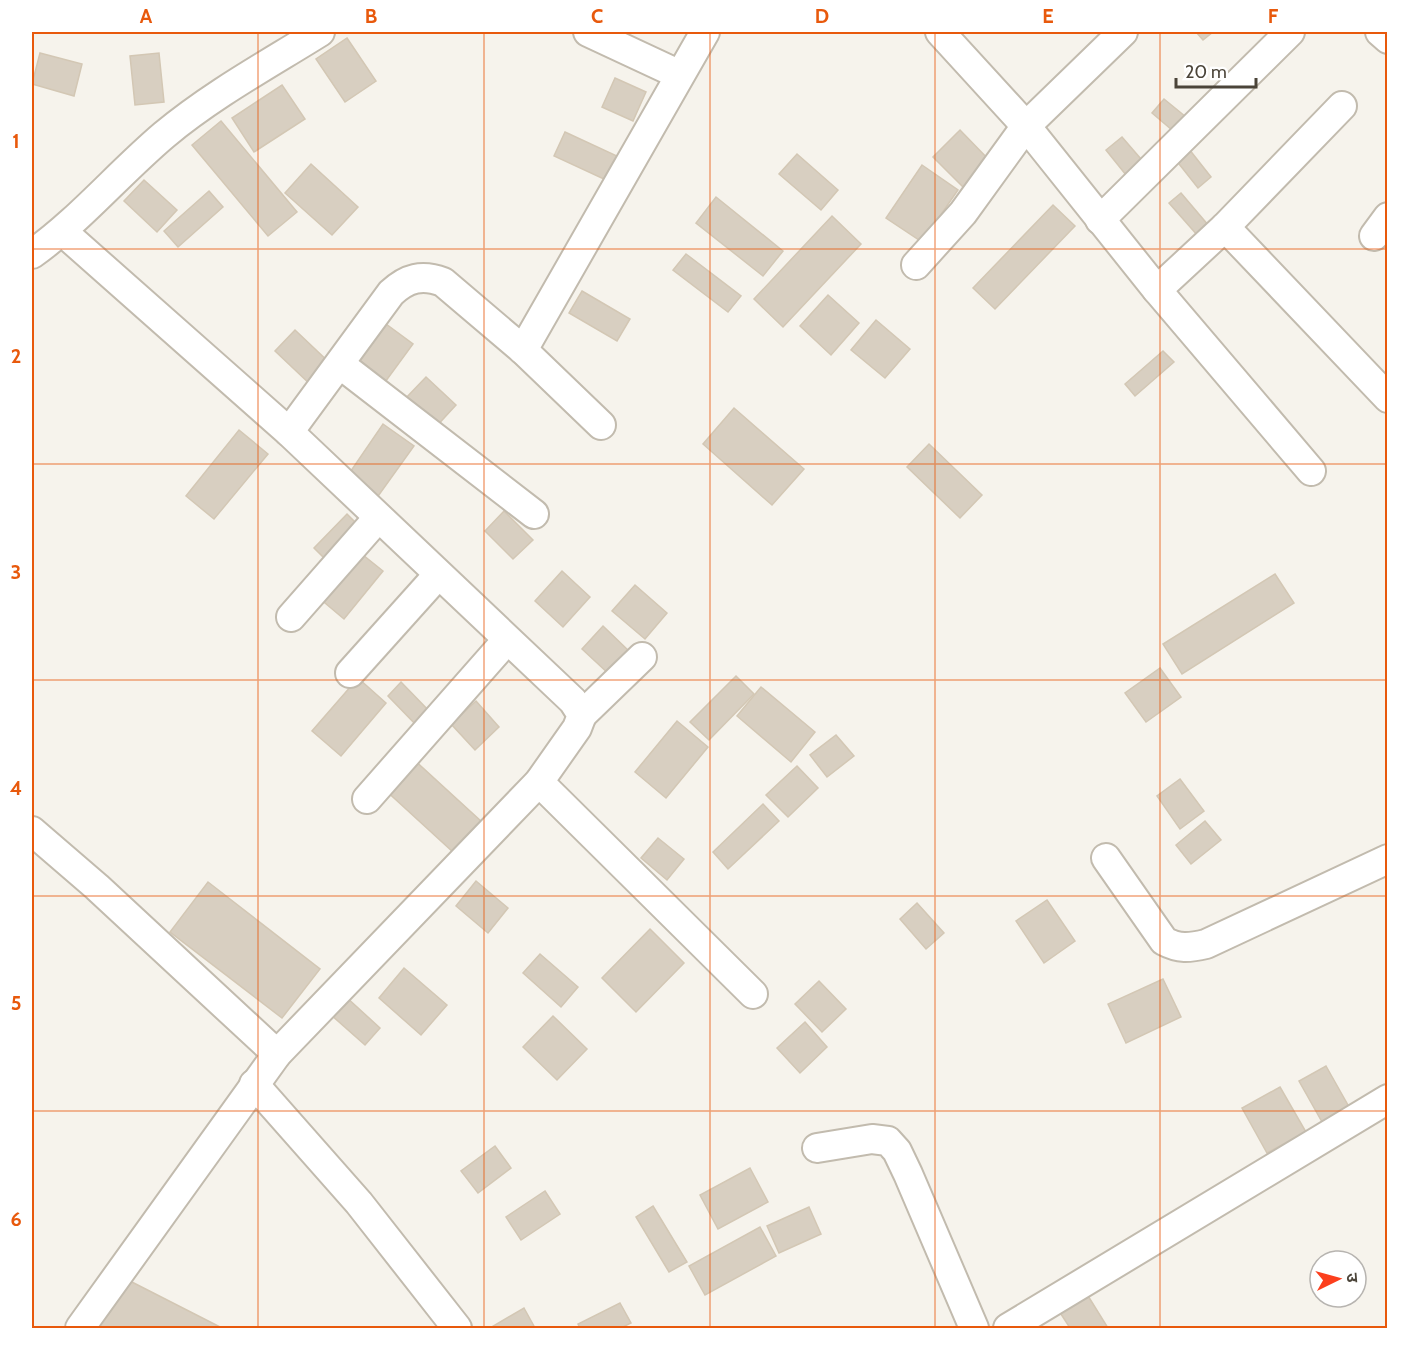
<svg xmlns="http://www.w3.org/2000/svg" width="1419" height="1360" viewBox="0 0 1419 1360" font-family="Cabin,'Noto Sans Devanagari',sans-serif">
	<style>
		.building { fill: #d8cfc1; stroke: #d3c7b4; stroke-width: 1.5 }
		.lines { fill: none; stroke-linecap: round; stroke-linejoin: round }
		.minor-casing { stroke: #c2bbae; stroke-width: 32 }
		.minor { stroke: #fff; stroke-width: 28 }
		.grid { fill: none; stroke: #e8590c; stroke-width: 1.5; stroke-opacity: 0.55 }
		.neatline { fill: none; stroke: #e8590c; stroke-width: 2 }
		.grid-label { font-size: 20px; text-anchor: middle; font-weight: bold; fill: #e8590c }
	</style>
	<rect width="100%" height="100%" fill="#f6f3ec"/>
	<g class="building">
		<path d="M1196,32H1213L1203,40Z"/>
		<path d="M347,38L376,81L345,102L316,59Z"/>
		<path d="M40,53L82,64L74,96L32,84Z"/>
		<path d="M159,53L164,102L135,105L130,56Z"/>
		<path d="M615,78L646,92L633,121L602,107Z"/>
		<path d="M282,85L305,119L254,152L232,118Z"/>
		<path d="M1164,99L1191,121L1179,136L1152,113Z"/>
		<path d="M221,121L297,212L268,236L192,145Z"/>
		<path d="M960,130L993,164L967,191L933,157Z"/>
		<path d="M565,132L617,156L606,180L554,156Z"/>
		<path d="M1122,137L1147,166L1130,180L1106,150Z"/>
		<path d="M1185,144L1211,177L1198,188L1172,155Z"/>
		<path d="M797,154L838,190L821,210L779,174Z"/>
		<path d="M311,164L358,207L332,235L285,193Z"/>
		<path d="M922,165L958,190L922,242L886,218Z"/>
		<path d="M144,180L177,210L157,232L124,201Z"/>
		<path d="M209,191L223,207L178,247L164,231Z"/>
		<path d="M1181,193L1209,226L1198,236L1169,203Z"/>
		<path d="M716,197L783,251L763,276L696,223Z"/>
		<path d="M1053,205L1075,226L995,309L973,288Z"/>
		<path d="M832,216L861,244L783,327L754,299Z"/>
		<path d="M686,254L741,296L728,312L673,270Z"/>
		<path d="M582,291L630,319L617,341L569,313Z"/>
		<path d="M828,295L859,323L831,355L800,326Z"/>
		<path d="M876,320L910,349L885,378L851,350Z"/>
		<path d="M382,321L413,344L380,389L350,368Z"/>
		<path d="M295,330L333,366L313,387L275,351Z"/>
		<path d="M1163,351L1174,362L1135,396L1125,384Z"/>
		<path d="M426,377L456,405L434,429L404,400Z"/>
		<path d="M734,408L804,469L772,505L703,444Z"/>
		<path d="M383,424L414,446L376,499L346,478Z"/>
		<path d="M239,430L268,454L214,519L186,496Z"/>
		<path d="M929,444L982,495L960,518L907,467Z"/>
		<path d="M504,511L533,540L513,559L485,531Z"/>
		<path d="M347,514L362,529L329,563L314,548Z"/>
		<path d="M358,551L383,571L344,619L319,598Z"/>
		<path d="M562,571L590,597L563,627L535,601Z"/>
		<path d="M1275,574L1294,603L1182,674L1163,644Z"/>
		<path d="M635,585L667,613L645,639L612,611Z"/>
		<path d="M603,626L631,653L610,675L582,649Z"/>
		<path d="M1160,668L1181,697L1146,722L1125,693Z"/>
		<path d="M736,676L754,694L709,740L690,722Z"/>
		<path d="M358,678L386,703L341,756L312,731Z"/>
		<path d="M401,682L432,714L418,727L388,696Z"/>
		<path d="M761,687L815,732L791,762L737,716Z"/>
		<path d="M476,701L499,727L475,750L451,724Z"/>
		<path d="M677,721L708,747L666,798L635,772Z"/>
		<path d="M836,735L854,756L827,777L810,755Z"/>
		<path d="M411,757L482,822L454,853L383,788Z"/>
		<path d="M797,766L818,788L788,817L766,795Z"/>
		<path d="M1180,779L1204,811L1180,829L1157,796Z"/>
		<path d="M763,804L779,821L728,869L713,852Z"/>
		<path d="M1205,821L1221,840L1191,864L1176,845Z"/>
		<path d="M658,838L684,859L667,880L641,858Z"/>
		<path d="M476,881L508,908L488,933L456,906Z"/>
		<path d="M208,882L320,969L282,1018L170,932Z"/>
		<path d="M1047,900L1075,941L1044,963L1016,921Z"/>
		<path d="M917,903L944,933L926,949L900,919Z"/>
		<path d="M650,929L684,963L636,1012L602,978Z"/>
		<path d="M540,954L578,987L561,1007L523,973Z"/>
		<path d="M404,968L447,1005L421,1035L379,998Z"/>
		<path d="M1163,979L1181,1017L1126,1043L1108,1004Z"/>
		<path d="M819,981L846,1009L822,1032L795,1004Z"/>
		<path d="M345,996L380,1028L365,1045L330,1014Z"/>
		<path d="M553,1016L587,1049L557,1080L523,1047Z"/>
		<path d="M805,1022L827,1047L800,1073L777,1048Z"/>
		<path d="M1326,1066L1353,1114L1326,1129L1299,1081Z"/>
		<path d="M1280,1087L1306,1132L1267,1153L1242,1108Z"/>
		<path d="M495,1146L511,1168L478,1193L461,1171Z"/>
		<path d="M750,1168L768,1202L718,1229L700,1195Z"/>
		<path d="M545,1191L560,1214L521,1240L506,1217Z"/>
		<path d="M653,1206L687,1262L669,1272L636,1217Z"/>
		<path d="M809,1207L821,1234L779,1253L767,1226Z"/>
		<path d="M760,1227L776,1256L705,1295L689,1266Z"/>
		<path d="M126,1279L222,1328H85Z"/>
		<path d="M1085,1291L1108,1328H1070L1057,1308Z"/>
		<path d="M620,1303L631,1323L621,1328H580L578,1324Z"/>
		<path d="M524,1308L535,1328H490Z"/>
	</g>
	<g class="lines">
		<defs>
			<g id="minor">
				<path d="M588,32L678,74"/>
				<path d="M940,32L1026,126L1157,290L1311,471"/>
				<path d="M1380,32L1388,39"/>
				<path d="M1100,220L1290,32"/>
				<path d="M1225,227L1388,398"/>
				<path d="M63,232L289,432L573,701L582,715L577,728L539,782L277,1054L80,1328"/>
				<path d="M1374,236L1388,217"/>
				<path d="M32,254C80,220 118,174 164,135C212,95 267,65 320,32"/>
				<path d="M916,265L963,213L1026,126L1123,32"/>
				<path d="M1157,290L1225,227L1342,106"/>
				<path d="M523,350L705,32"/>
				<path d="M341,365L534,514"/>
				<path d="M289,432L391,293C407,278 422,274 443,282L523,350L601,425"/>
				<path d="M291,617L378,518"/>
				<path d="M350,673L438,575"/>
				<path d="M582,715L642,657"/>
				<path d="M539,782L753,994"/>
				<path d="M367,799L507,640"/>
				<path d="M32,831L97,887L277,1054"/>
				<path d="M1106,858L1164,941C1179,949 1189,948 1206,944L1388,859"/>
				<path d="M254,1084L359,1203L457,1328"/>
				<path d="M817,1148L872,1139L888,1141L897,1151L908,1174L974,1328"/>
				<path d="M1008,1328L1388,1099"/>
			</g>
		</defs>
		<use href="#minor" class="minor-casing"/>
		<use href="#minor" class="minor"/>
	</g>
	<path class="grid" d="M258,32V1328M484,32V1328M710,32V1328M935,32V1328M1160,32V1328M32,249H1388M32,464H1388M32,680H1388M32,896H1388M32,1111H1388"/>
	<rect width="1419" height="1360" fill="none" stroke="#ffffff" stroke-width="66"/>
	<g transform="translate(1338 1279) rotate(85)"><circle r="28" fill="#ffffff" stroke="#b7b4b0" stroke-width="1.5"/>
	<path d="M0-4.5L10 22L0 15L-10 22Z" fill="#fc3f1d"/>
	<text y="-9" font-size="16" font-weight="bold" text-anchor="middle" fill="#4b4439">उ</text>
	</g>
	<path d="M1176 78v9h80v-9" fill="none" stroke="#4b4439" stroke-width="3"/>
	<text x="1185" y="78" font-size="18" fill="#4b4439" stroke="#ffffff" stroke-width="4.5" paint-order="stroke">20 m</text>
	<rect x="33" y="33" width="1353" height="1294" class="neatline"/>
	<g class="grid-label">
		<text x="146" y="23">A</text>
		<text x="371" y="23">B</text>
		<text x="597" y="23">C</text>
		<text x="822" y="23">D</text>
		<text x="1048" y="23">E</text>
		<text x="1273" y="23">F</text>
		<text x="16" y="148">1</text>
		<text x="16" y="363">2</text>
		<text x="16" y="579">3</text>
		<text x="16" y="795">4</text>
		<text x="16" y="1010">5</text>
		<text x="16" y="1226">6</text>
	</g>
</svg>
